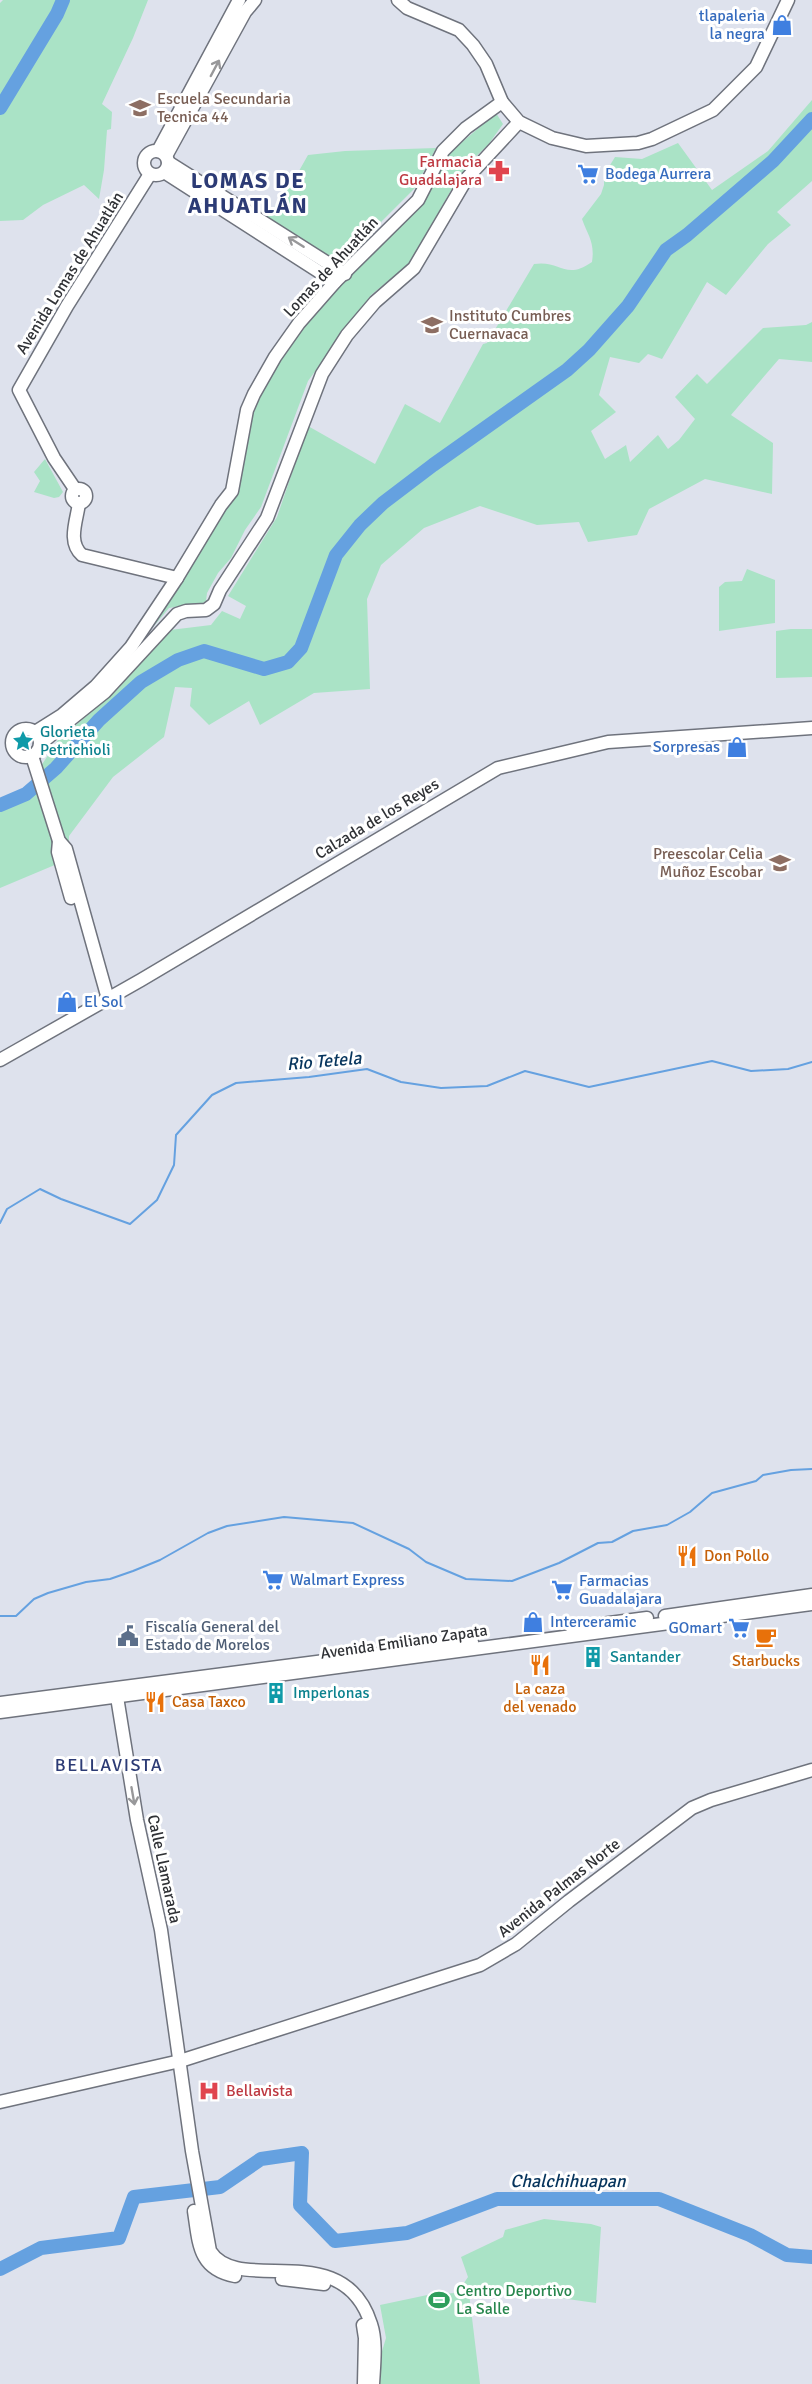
<svg xmlns="http://www.w3.org/2000/svg" width="812" height="2384" viewBox="0 0 812 2384" font-family="Signika,sans-serif">
	<style>
		.green { fill: #aae3c6 }
		.lines { fill: none; stroke-linecap: round; stroke-linejoin: round }
		.stream { stroke: #65a1e0; stroke-width: 2 }
		.river { stroke: #65a1e0; stroke-width: 14 }
		.secondary-casing { stroke: #6f737d; stroke-width: 15 }
		.primary-casing { stroke: #6f737d; stroke-width: 15 }
		.secondary { stroke: #fff; stroke-width: 12 }
		.primary { stroke: #fff; stroke-width: 12 }
		.oneway { stroke: #98989a }
		.labels { text-anchor: middle; dominant-baseline: central; stroke-width: 6; stroke-linejoin: round; paint-order: stroke }
		.shop-label { font-size: 16px; fill: #366cbe; stroke: #fff; text-anchor: start }
		.education-label { font-size: 16px; fill: #785e54; stroke: #fff; text-anchor: start }
		.health-label { font-size: 16px; fill: #be3a42; stroke: #fff; text-anchor: end }
		.street-label { font-size: 16px; fill: #303236; stroke: #fff }
		.culture-label { font-size: 16px; fill: #0d838f; stroke: #fff; text-anchor: start }
		.food-label { font-size: 16px; fill: #c56008; stroke: #fff; text-anchor: start }
		.service-label { font-size: 16px; fill: #4e5e75; stroke: #fff; text-anchor: start }
		.leisure-label { font-size: 16px; fill: #27864d; stroke: #fff; text-anchor: start }
		.water-label { font-size: 18px; font-style: italic; fill: #07355d; stroke: #fff }
		.neighbourhood-label { font-size: 18px; letter-spacing: 1.5px; fill: #2c3b75; stroke: #fff }
		.district-label { font-size: 22px; font-weight: bold; letter-spacing: 1.5px; fill: #2c3b75; stroke: #fff }
	</style>
	<rect width="100%" height="100%" fill="#dee2ed"/>
	<g class="green">
		<path d="M3,0H148L133,38L102,104L112,112L111,129L107,130L104,170L99,199L84,185L43,205L23,220L0,221V3Z"/>
		<path d="M812,100V181L777,212L791,225L768,244L726,295L707,282L662,359L648,354L639,363L610,357L599,395L616,412L591,431L605,459L626,445L630,462L658,435L668,449L679,440L695,419L675,397L697,374L707,384L763,328L806,325L812,322V362L779,359L731,415L773,443L772,494L705,479L649,509L637,535L588,542L579,522L537,525L480,506L424,528L381,565L367,599L370,689L314,693L260,725L249,701L209,725L190,706L192,688L175,687L164,737L113,777L69,836V859L0,888V809L47,787L39,769L58,740L115,692L170,630L211,625L222,611L240,619L246,606L228,596L277,517L308,426L375,464L405,404L440,423L483,344L487,343L534,264C561,260 565,281 592,262C595,242 588,236 582,219L601,194L604,185V175L615,157L642,159L678,143L712,190L768,151Z"/>
		<path d="M496,113L503,124L488,145L471,161L450,192L410,263L371,295L308,381L261,507L245,530L231,558L218,573L207,593L206,601L196,607L186,605L169,608L108,681L230,492L246,419L277,356L328,291L366,260L383,242L446,156Z"/>
		<path d="M436,148L415,188L382,221L348,264L338,263L265,220L295,178L308,155L345,151Z"/>
		<path d="M45,459L63,492L59,497L54,498L34,492L40,481L34,472Z"/>
		<path d="M747,569L775,580V623L719,631V587L725,582L742,581Z"/>
		<path d="M791,629H812V677L776,678V631Z"/>
		<path d="M544,2219L591,2224L601,2227L596,2303L475,2286L469,2293L480,2384H377V2368L386,2338L380,2305L432,2294L457,2293L468,2277L461,2257L503,2237L505,2230Z"/>
	</g>
	<g class="lines">
		<g class="stream">
			<path d="M0,1223L7,1209L40,1189L61,1199L130,1224L157,1200L174,1165L176,1135L212,1095L236,1083L309,1077L367,1069L401,1082L441,1088L487,1086L525,1071L589,1087L712,1061L751,1071L788,1069L812,1062"/>
			<path d="M0,1616H16L34,1599L48,1593L86,1582L110,1579L133,1571L160,1560L208,1533L227,1526L284,1517L353,1523L409,1549L426,1562L466,1579L512,1581L559,1563L598,1543L612,1542L633,1531L667,1525L690,1512L712,1493L756,1481L763,1475L791,1470L812,1469"/>
		</g>
		<g class="river">
			<path d="M0,108L57,14L63,0"/>
			<path d="M0,805L26,794L56,768L99,720L141,682L178,660L204,651L264,669L288,662L301,648L336,555L360,525L383,503L433,465L567,370L589,350L628,306L666,250L687,235L773,161L812,119"/>
			<path d="M0,2269L41,2248L119,2238L134,2197L220,2187L261,2159L302,2153L300,2205L335,2241L407,2233L497,2199H659L750,2235L787,2255L812,2257"/>
		</g>
		<defs>
			<g id="secondary">
				<path d="M398,0L407,8L459,30L473,45L486,64L502,102L519,122L552,138L586,146L638,143L652,139L713,110L756,67L788,0"/>
				<circle cx="156" cy="163" r="12"/>
				<path d="M158,151L239,0"/>
				<path d="M166,156L245,12L255,0"/>
				<path d="M168,162L345,274"/>
				<path d="M164,172L335,282"/>
				<circle cx="79" cy="496" r="7"/>
				<path d="M75,489L54,458L19,390L67,306L150,174"/>
				<path d="M79,503C77,520 67,542 82,555L177,578"/>
				<circle cx="26" cy="743" r="14"/>
				<path d="M35,732L62,715L96,686L131,647L177,578L221,505L232,491L247,410L254,394L275,357L299,323L335,282L418,200L443,151L466,128L502,102"/>
				<path d="M40,744L105,692L177,614L186,611L206,610L214,604L220,590L267,518L322,374L347,335L375,302L414,268L467,178L519,122"/>
				<path d="M32,756L59,841L66,849L108,999"/>
				<path d="M59,841L58,852L71,898"/>
				<path d="M0,1060L141,980L498,768L608,742L812,728"/>
				<path d="M117,1697L137,1820L161,1930L192,2151L210,2251C239,2297 343,2235 371,2324C377,2342 374,2365 373,2384"/>
				<path d="M0,2102L180,2061L480,1965L516,1944L569,1901L692,1808L711,1800L812,1770"/>
				<path d="M194,2211C199,2243 198,2269 235,2276"/>
				<path d="M282,2279L324,2284"/>
				<path d="M363,2325L365,2338L364,2384"/>
			</g>
			<g id="primary">
				<path d="M665,1616L812,1595"/>
				<path d="M572,1628L647,1618"/>
				<path d="M0,1703L472,1642"/>
				<path d="M0,1712L812,1604"/>
			</g>
		</defs>
		<use href="#secondary" class="secondary-casing"/>
		<use href="#primary" class="primary-casing"/>
		<use href="#secondary" class="secondary"/>
		<use href="#primary" class="primary"/>
	</g>
	<defs><path id="oneway-shaft" d="M-6 0H5M1.5-3L5.5 0L1.5 3" fill="none" stroke-width="1.6" stroke-linecap="round" stroke-linejoin="round" transform="scale(1.5)"/></defs>
	<g class="oneway">
		<use href="#oneway-shaft" transform="translate(215 68) rotate(-62)"/>
		<use href="#oneway-shaft" transform="translate(296 242) rotate(-148)"/>
		<use href="#oneway-shaft" transform="translate(133 1796) rotate(80)"/>
	</g>
	<defs>
		<symbol id="shop-bare" viewBox="-9 -9 18 18"><path d="M-5-2.5h2.3a2.7 3.5 0 0 1 5.4 0H5L5.5 6h-11ZM-1.5-2.5h3a1.5 2.3 0 0 0-3 0Z" fill="#3f7fe0" stroke="#fff" stroke-width="2.5" paint-order="stroke"/></symbol>
		<symbol id="school-bare" viewBox="-9 -9 18 18"><path d="M0-5L7-2L0 1L-7-2ZM-4 1L0 2.5L4 1V4Q0 6-4 4Z" fill="#8d6e63" stroke="#fff" stroke-width="2.5" paint-order="stroke"/></symbol>
		<symbol id="pharmacy-bare" viewBox="-9 -9 18 18"><path d="M-2-6h4v4h4v4h-4v4h-4v-4h-4v-4h4Z" fill="#e0444e" stroke="#fff" stroke-width="2.5" paint-order="stroke"/></symbol>
		<symbol id="supermarket-bare" viewBox="-9 -9 18 18"><path d="M-6-5.5h2.5l.6 2H6L4.5 2H-2.5L-4.4-4H-6ZM-1.5 3.2a1.3 1.3 0 1 0 .1 0ZM3 3.2a1.3 1.3 0 1 0 .1 0Z" fill="#3f7fe0" stroke="#fff" stroke-width="2.5" paint-order="stroke"/></symbol>
		<symbol id="sight-bare" viewBox="-9 -9 18 18"><path d="M0-6L1.8-2.2L6-1.7L2.9 1.2L3.7 5.4L0 3.3L-3.7 5.4L-2.9 1.2L-6-1.7L-1.8-2.2Z" fill="#0f9aa8" stroke="#fff" stroke-width="2.5" paint-order="stroke"/></symbol>
		<symbol id="restaurant-bare" viewBox="-9 -9 18 18"><path d="M-5-6h1v4h1v-4h1v4h1v-4h1v5L-1.5 .5V6h-2V.5L-5-1ZM5-6V6H3V1.5H1.5Q1.5-4 5-6Z" fill="#e8710a" stroke="#fff" stroke-width="2.5" paint-order="stroke"/></symbol>
		<symbol id="civic-bare" viewBox="-9 -9 18 18"><path d="M-.6-6.5H3V-4.5H.6V-3L4-1V1h2V6H-6V1h2V-1L-.6-3ZM-1.2 2.5V6h2.4V2.5Z" fill="#5c6f8a" stroke="#fff" stroke-width="2.5" paint-order="stroke"/></symbol>
		<symbol id="cafe-bare" viewBox="-9 -9 18 18"><path d="M-5.5-4.5H6V0H3Q3 3.5 0 3.5H-2.5Q-5.5 3.5-5.5 0ZM3-3.2v2h1.7v-2ZM-6 4.5H4V6H-6Z" fill="#e8710a" stroke="#fff" stroke-width="2.5" paint-order="stroke"/></symbol>
		<symbol id="building-bare" viewBox="-9 -9 18 18"><path d="M-4-6H4V6H1V3H-1V6H-4ZM-2.5-4.3h1.7v1.8h-1.7ZM.8-4.3h1.7v1.8H.8ZM-2.5-1h1.7V.8h-1.7ZM.8-1h1.7V.8H.8Z" fill="#0f9aa8" stroke="#fff" stroke-width="2.5" paint-order="stroke"/></symbol>
		<symbol id="hospital-bare" viewBox="-9 -9 18 18"><path d="M-5-5h3v3.5h4V-5h3V5h-3V1.5h-4V5h-3Z" fill="#e0444e" stroke="#fff" stroke-width="2.5" paint-order="stroke"/></symbol>
		<symbol id="stadium-bare" viewBox="-9 -9 18 18"><path d="M0-5a6.5 5 0 1 0 0 10a6.5 5 0 1 0 0-10ZM-3.5-1.8h7v3.6h-7Z" fill="#2e9e5b" stroke="#fff" stroke-width="2.5" paint-order="stroke"/></symbol>
	</defs>
	<g fill-rule="evenodd">
		<use href="#shop-bare" x="767" y="10" width="30" height="30"/>
		<use href="#school-bare" x="125" y="93" width="30" height="30"/>
		<use href="#pharmacy-bare" x="484" y="156" width="30" height="30"/>
		<use href="#supermarket-bare" x="573" y="159" width="30" height="30"/>
		<use href="#school-bare" x="417" y="310" width="30" height="30"/>
		<use href="#sight-bare" x="8" y="726" width="30" height="30"/>
		<use href="#shop-bare" x="722" y="732" width="30" height="30"/>
		<use href="#school-bare" x="765" y="848" width="30" height="30"/>
		<use href="#shop-bare" x="52" y="987" width="30" height="30"/>
		<use href="#restaurant-bare" x="672" y="1541" width="30" height="30"/>
		<use href="#supermarket-bare" x="258" y="1565" width="30" height="30"/>
		<use href="#supermarket-bare" x="547" y="1575" width="30" height="30"/>
		<use href="#shop-bare" x="518" y="1607" width="30" height="30"/>
		<use href="#supermarket-bare" x="724" y="1613" width="30" height="30"/>
		<use href="#civic-bare" x="113" y="1621" width="30" height="30"/>
		<use href="#cafe-bare" x="751" y="1622" width="30" height="30"/>
		<use href="#building-bare" x="578" y="1642" width="30" height="30"/>
		<use href="#restaurant-bare" x="525" y="1650" width="30" height="30"/>
		<use href="#building-bare" x="261" y="1678" width="30" height="30"/>
		<use href="#restaurant-bare" x="140" y="1687" width="30" height="30"/>
		<use href="#hospital-bare" x="194" y="2076" width="30" height="30"/>
		<use href="#stadium-bare" x="424" y="2285" width="30" height="30"/>
	</g>
	<g class="labels">
		<g class="shop-label">
			<text x="765" y="16" text-anchor="end">tlapaleria<tspan x="765" dy="18">la negra</tspan></text>
			<text x="605" y="174">Bodega Aurrera</text>
			<text x="720" y="747" text-anchor="end">Sorpresas</text>
			<text x="84" y="1002">El Sol</text>
			<text x="290" y="1580">Walmart Express</text>
			<text x="579" y="1581">Farmacias<tspan x="579" dy="18">Guadalajara</tspan></text>
			<text x="550" y="1622">Interceramic</text>
			<text x="722" y="1628" text-anchor="end">GOmart</text>
		</g>
		<g class="education-label">
			<text x="157" y="99">Escuela Secundaria<tspan x="157" dy="18">Tecnica 44</tspan></text>
			<text x="449" y="316">Instituto Cumbres<tspan x="449" dy="18">Cuernavaca</tspan></text>
			<text x="763" y="854" text-anchor="end">Preescolar Celia<tspan x="763" dy="18">Muñoz Escobar</tspan></text>
		</g>
		<g class="health-label">
			<text x="482" y="162">Farmacia<tspan x="482" dy="18">Guadalajara</tspan></text>
			<text x="226" y="2091" text-anchor="start">Bellavista</text>
		</g>
		<g class="street-label">
			<text transform="translate(331 267) rotate(-47)">Lomas de Ahuatlán</text>
			<text transform="translate(70 273) rotate(-58)">Avenida Lomas de Ahuatlán</text>
			<text transform="translate(377 819) rotate(-31)">Calzada de los Reyes</text>
			<text transform="translate(404 1642) rotate(-8)">Avenida Emiliano Zapata</text>
			<text transform="translate(164 1869) rotate(78)">Calle Llamarada</text>
			<text transform="translate(559 1888) rotate(-38)">Avenida Palmas Norte</text>
		</g>
		<g class="culture-label">
			<text x="40" y="732">Glorieta<tspan x="40" dy="18">Petrichioli</tspan></text>
			<text x="610" y="1657">Santander</text>
			<text x="293" y="1693">Imperlonas</text>
		</g>
		<g class="food-label">
			<text x="704" y="1556">Don Pollo</text>
			<text x="766" y="1661" text-anchor="middle">Starbucks</text>
			<text x="540" y="1689" text-anchor="middle">La caza<tspan x="540" dy="18">del venado</tspan></text>
			<text x="172" y="1702">Casa Taxco</text>
		</g>
		<g class="service-label">
			<text x="145" y="1627">Fiscalía General del<tspan x="145" dy="18">Estado de Morelos</tspan></text>
		</g>
		<g class="leisure-label">
			<text x="456" y="2291">Centro Deportivo<tspan x="456" dy="18">La Salle</tspan></text>
		</g>
		<g class="water-label">
			<text transform="translate(324 1061) rotate(-5)">Rio Tetela</text>
			<text x="568" y="2181">Chalchihuapan</text>
		</g>
		<g class="neighbourhood-label">
			<text x="109" y="1765">BELLAVISTA</text>
		</g>
		<g class="district-label">
			<text x="248" y="180">LOMAS DE<tspan x="248" dy="25">AHUATLÁN</tspan></text>
		</g>
	</g>
</svg>
